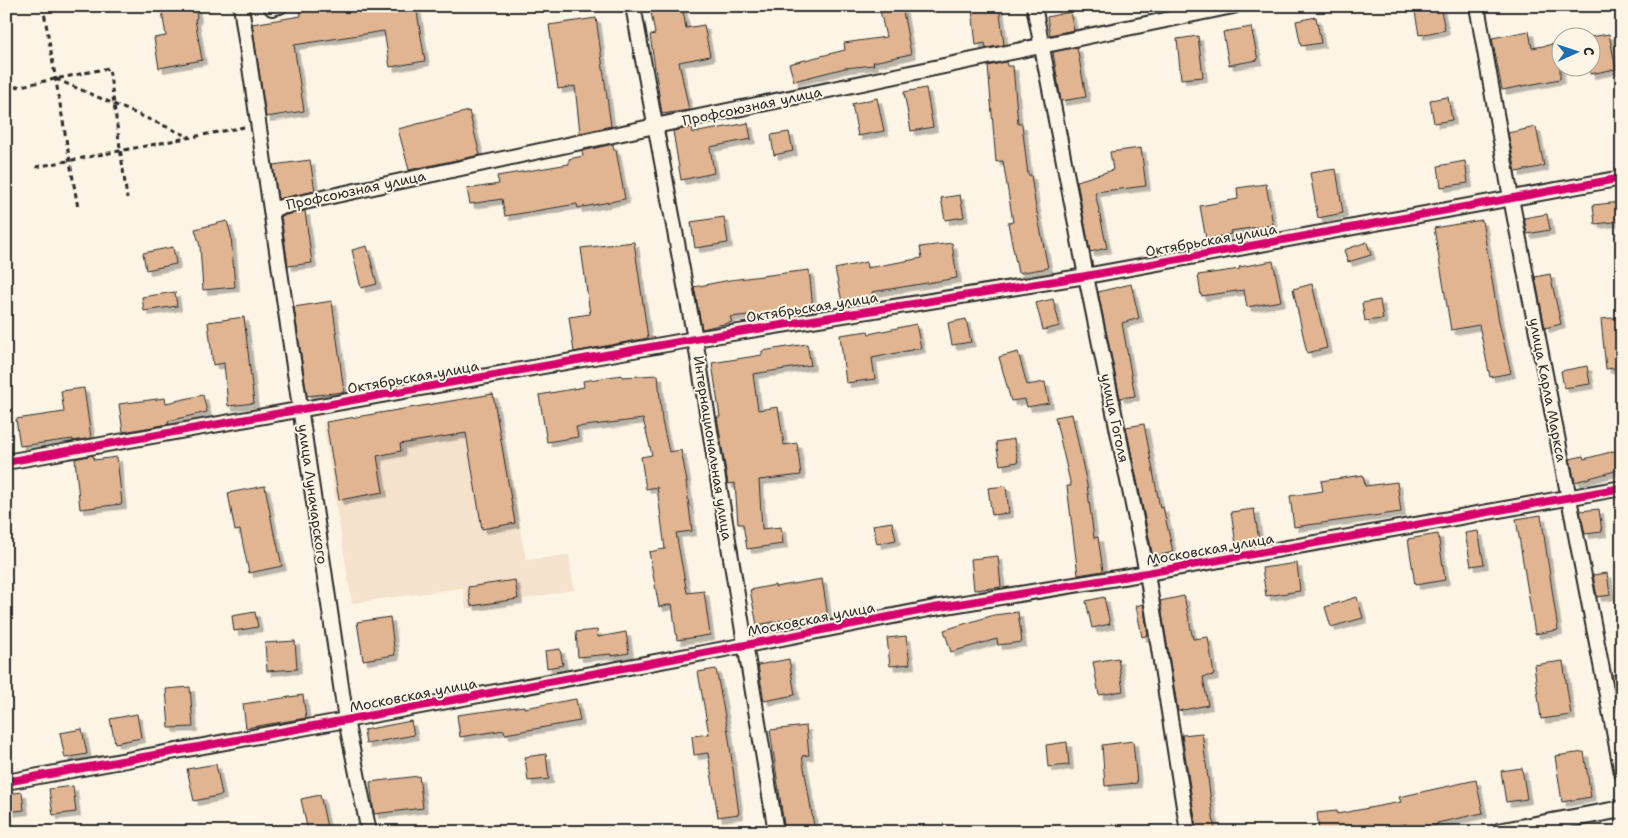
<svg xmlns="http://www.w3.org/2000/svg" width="1628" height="838" viewBox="0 0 1628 838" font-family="'Shantell Sans',sans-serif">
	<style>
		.built { fill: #f4e2cc }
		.building { fill: #e1b592; stroke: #2b2b2b; filter: url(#shadow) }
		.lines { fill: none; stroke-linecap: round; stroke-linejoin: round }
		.minor-casing { stroke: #2b2b2b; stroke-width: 18 }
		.tertiary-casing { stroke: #2b2b2b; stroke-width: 20 }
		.path { stroke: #2b2b2b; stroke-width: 3; stroke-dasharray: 5 4; stroke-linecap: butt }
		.minor { stroke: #fcf5e5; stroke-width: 14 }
		.tertiary { stroke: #fcf5e5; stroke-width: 16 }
		.cycleway-casing { stroke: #fcf5e5; stroke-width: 11 }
		.cycleway { stroke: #d6006c; stroke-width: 8 }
		.labels { text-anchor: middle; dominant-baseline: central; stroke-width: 4; stroke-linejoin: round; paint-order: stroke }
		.street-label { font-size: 14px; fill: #2b2b2b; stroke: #fcf5e5 }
	</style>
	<defs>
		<filter id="shadow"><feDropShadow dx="4.5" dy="4.5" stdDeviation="0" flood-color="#0004"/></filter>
	</defs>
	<rect width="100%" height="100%" fill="#fcf5e5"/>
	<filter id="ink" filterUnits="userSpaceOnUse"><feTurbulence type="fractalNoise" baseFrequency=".02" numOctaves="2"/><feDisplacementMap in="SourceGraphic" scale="10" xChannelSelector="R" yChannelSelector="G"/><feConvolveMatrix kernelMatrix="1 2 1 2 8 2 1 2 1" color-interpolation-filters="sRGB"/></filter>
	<g filter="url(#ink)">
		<path class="built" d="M493,392L526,560L569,555L574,590L466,609L463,588L352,603L323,424Z"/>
		<g class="building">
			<path d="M161,6H195L197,18L195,19L202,60L159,68L154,38L166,36Z"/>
			<path d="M316,6H416L425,61L390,67L384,31L294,45L304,111L266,117L252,24L301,16L300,9Z"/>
			<path d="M650,6H682L686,28L704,25L710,56L679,62L689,110L662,114L650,35L655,34Z"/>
			<path d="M879,6H902L911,54L873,62L874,65L845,68L794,81L789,64L845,50L844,43L886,37Z"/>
			<path d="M991,6H999L1004,45L986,48L985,43L976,45L972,9Z"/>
			<path d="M1414,6H1440L1445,30L1419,35Z"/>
			<path d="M1070,12L1074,30L1050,35L1047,17Z"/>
			<path d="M1316,17L1321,43L1301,46L1296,21Z"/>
			<path d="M596,18L611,126L580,133L575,86L558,89L549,25Z"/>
			<path d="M1251,27L1258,60L1229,65L1223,32Z"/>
			<path d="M1529,31L1532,48L1560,43V79L1502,90L1492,38Z"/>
			<path d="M1609,34L1616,69L1590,74V37Z"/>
			<path d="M1198,36L1203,77L1181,79L1177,39Z"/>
			<path d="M1077,47L1086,97L1061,101L1053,52Z"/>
			<path d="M1006,62L1007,66H1013L1018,124H1022L1028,175H1031L1035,202L1048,268L1018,273L1008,223L1013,222L1003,161L996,162L988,66Z"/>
			<path d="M926,88L933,127L911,131L904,92Z"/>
			<path d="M1448,97L1452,120L1434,123L1430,100Z"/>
			<path d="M877,98L884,131L858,136L852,104Z"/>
			<path d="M469,111L480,155L409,170L398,129Z"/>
			<path d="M748,123L751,139L710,147L714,173L681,180L673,131L692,127L693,133Z"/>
			<path d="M1536,127L1544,166L1516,172L1508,133Z"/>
			<path d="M789,132L793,151L774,155L771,135Z"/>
			<path d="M613,144L614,150H616L625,199L578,208L577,204L505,216L502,199L470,204L467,189L499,184L497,176L569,164V159L583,156L582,151Z"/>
			<path d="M1141,148L1146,186L1095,192L1107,248L1090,252L1077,181L1113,170L1110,152Z"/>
			<path d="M310,160L315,191L278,199L273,165Z"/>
			<path d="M1465,161L1468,183L1441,187L1438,166Z"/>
			<path d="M1336,169L1343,213L1318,218L1310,173Z"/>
			<path d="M1266,184L1273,225L1230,231L1231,234L1206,239L1200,206L1238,199L1237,188Z"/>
			<path d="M960,195L964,217L945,220L941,198Z"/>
			<path d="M1621,202L1622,221L1595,224L1593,205Z"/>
			<path d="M305,211L312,263L288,266L281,216Z"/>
			<path d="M1547,214L1550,230L1527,234L1524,218Z"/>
			<path d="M724,217L728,243L695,248L691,222Z"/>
			<path d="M1482,220L1499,322L1511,373L1490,377L1479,325L1451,330L1434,228Z"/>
			<path d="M227,221L231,235L235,287L203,290L200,246L195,229Z"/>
			<path d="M634,242L648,338L574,352L569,317L590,314L581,248Z"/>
			<path d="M1367,242L1371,255L1348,262L1344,250Z"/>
			<path d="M952,243L957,278L872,292L874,299L843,306L835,269L866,262L867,268L922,258L920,247Z"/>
			<path d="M367,246L377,284L361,288L352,250Z"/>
			<path d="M173,247L176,264L146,270L143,253Z"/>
			<path d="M1273,261L1281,301L1247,307L1244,290L1201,296L1198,275L1240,269L1239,267Z"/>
			<path d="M809,270L813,308L730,317L732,322L702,329L694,287L730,280Z"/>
			<path d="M1550,274L1561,324L1545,328L1535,277Z"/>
			<path d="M1131,284L1139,318L1122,323L1135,396L1120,398L1098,292Z"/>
			<path d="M1312,284L1327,348L1307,353L1293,289Z"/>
			<path d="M175,292L177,306L144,311L142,297Z"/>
			<path d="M1053,299L1060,326L1043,330L1036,303Z"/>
			<path d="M1380,300L1383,319L1365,321L1362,303Z"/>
			<path d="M332,301L344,392L307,396L294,307Z"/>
			<path d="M244,317L254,403L228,406L224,363L213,365L208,322Z"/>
			<path d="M1622,317V367L1606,369L1601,319Z"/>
			<path d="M966,319L971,342L952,345L948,323Z"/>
			<path d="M916,324L921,348L872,358L875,379L846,383L840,335L868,331L869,334Z"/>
			<path d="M807,344L811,365L753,374L758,410L778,407L784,445L797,443L801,475L759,480L762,529L781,527L783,544L747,549L743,524H738L735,483L728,484L717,417H720L712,363L762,355V351Z"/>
			<path d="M1018,352L1027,385L1045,382L1049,403L1027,407L1025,399L1011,401L999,357Z"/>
			<path d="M1587,366L1590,384L1564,388L1561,371Z"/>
			<path d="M622,375V377L658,375L662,421L669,452L681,450L687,482H686L692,531L676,533L687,593L704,591L710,635L677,640L672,604L659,607L649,552L665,549L657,487L646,489L641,457L652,455L643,419L576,427L578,437L547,442L539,395L584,387L583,381Z"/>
			<path d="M84,388L91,438L73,441V439L20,446L16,419L64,412L61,391Z"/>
			<path d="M493,394L515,523L482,529L466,433L400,444L401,451L377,456L383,492L339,500L326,422Z"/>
			<path d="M203,395L207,412L168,421L169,424L123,432L119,404L165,398L166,403Z"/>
			<path d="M1072,414L1087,485L1094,538L1098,537L1103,571L1078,575L1067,486H1071L1055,417Z"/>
			<path d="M1144,424L1160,508L1163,507L1173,552L1153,557L1126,427Z"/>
			<path d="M1014,439L1018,462L1000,465L996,442Z"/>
			<path d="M1622,449V469L1575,482L1570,459L1583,456L1584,459Z"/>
			<path d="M93,455L94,460L117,457L122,504L80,509L75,459Z"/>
			<path d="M1363,475L1365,486L1397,482L1401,512L1294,527L1290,496L1323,491L1321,481Z"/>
			<path d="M265,486L274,534H275L282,566L249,573L240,530L235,531L228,493Z"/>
			<path d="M1006,486L1009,513L992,515L988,488Z"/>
			<path d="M1254,509L1259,540L1236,544L1231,512Z"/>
			<path d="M1599,509L1602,532L1585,534L1580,511Z"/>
			<path d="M1541,515L1558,630L1535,634L1516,519Z"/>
			<path d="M892,522L896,540L877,544L873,525Z"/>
			<path d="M1478,531L1484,564L1471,566L1465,533Z"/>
			<path d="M1438,534L1445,580L1415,585L1408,539Z"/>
			<path d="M998,556L1001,587L974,590L971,559Z"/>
			<path d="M1297,563L1300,591L1266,596L1262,568Z"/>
			<path d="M1607,573L1610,595L1597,597L1593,575Z"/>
			<path d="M822,579L828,617L794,622V618L757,625L750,590L775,585V587Z"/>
			<path d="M515,580L518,599L471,606L468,587Z"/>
			<path d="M1184,596L1193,639L1208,637L1214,675L1203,677L1208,705L1178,711L1160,601Z"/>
			<path d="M1104,597L1110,624L1092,628L1086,601Z"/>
			<path d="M1357,597L1363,618L1331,627L1325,607Z"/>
			<path d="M1143,604L1148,635L1142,637L1136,606Z"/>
			<path d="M255,612L258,627L234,631L232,616Z"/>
			<path d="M1018,612L1022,642L998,645L997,639L951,652L944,630L994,615Z"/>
			<path d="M390,617L395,655L363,660L357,622Z"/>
			<path d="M597,630L598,637L626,632L629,653L611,656V654L578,657L576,632Z"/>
			<path d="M906,636L910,664L890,666L887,638Z"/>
			<path d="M295,641L297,669L267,671L265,643Z"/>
			<path d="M560,649L563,665L547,668L545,651Z"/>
			<path d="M1118,658L1123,691L1099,695L1093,662Z"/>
			<path d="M789,659L795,695L764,701L758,665Z"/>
			<path d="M1563,661L1571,715L1541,719L1534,665Z"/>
			<path d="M716,669L728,732L739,814L718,817L708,753L694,755L692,736L709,734L698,672Z"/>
			<path d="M1622,673V696L1616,697L1612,675Z"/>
			<path d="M190,687L193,727L169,728L166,689Z"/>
			<path d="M303,695L306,718L246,728L243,704Z"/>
			<path d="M576,699L580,721L505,734L504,730L460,737L457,715L524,706V708Z"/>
			<path d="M137,714L141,738L115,743L110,719Z"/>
			<path d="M411,721L414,735L366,744L364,730Z"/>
			<path d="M806,726L809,755L802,756L815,832H785L770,730Z"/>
			<path d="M82,729L87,754L65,758L60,733Z"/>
			<path d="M1202,733L1215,832H1197L1182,735Z"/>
			<path d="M1133,741L1137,783L1105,786L1102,745Z"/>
			<path d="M1067,742L1069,765L1048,767L1046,745Z"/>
			<path d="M1584,752L1591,797L1562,802L1555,756Z"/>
			<path d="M546,754L549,779L528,781L525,757Z"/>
			<path d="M216,764L222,795L194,801L187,769Z"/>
			<path d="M1522,768L1527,799L1506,802L1501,771Z"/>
			<path d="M419,776L423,808L374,814L370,782Z"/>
			<path d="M1476,780L1483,813L1437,823V825L1408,832L1406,824L1364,832H1319L1317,813L1337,811V814L1401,802L1399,797Z"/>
			<path d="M73,786L76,812L53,815L49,789Z"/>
			<path d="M22,792L24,810L6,812V794Z"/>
			<path d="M320,795L328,832H308L301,799Z"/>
		</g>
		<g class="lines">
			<defs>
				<g id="minor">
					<path d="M241,6L346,720L369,832"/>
					<path d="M633,6L695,339L776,832"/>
					<path d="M1034,6L1086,276L1147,573L1188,832"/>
					<path d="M1477,6L1511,198L1622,773"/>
					<path d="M272,8L280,6"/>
					<path d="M272,209L655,126L1233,6"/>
					<path d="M6,462L695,339L1086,276L1622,178"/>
					<path d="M6,782L346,720L746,645L934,608L1147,573L1622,488"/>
				</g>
				<path id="tertiary" d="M1498,832L1622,809"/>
			</defs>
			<use href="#minor" class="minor-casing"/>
			<use href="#tertiary" class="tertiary-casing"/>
			<g class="path">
				<path d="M43,6L78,208"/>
				<path d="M56,79L190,137"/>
				<path d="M6,89L109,68L127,198"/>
				<path d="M36,167L244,127"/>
			</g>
			<use href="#minor" class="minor"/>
			<use href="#tertiary" class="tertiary"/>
			<defs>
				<g id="cycleway">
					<path d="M6,462L695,339L1086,276L1622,178"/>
					<path d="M6,782L346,720L746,645L934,608L1147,573L1622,488"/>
				</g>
			</defs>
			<use href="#cycleway" class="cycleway-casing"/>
			<use href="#cycleway" class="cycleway"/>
		</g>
	</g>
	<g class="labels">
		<g class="street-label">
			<text transform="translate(752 106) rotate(-12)">Профсоюзная улица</text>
			<text transform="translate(356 190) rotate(-12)">Профсоюзная улица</text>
			<text transform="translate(1211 240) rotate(-10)">Октябрьская улица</text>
			<text transform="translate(812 307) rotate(-9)">Октябрьская улица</text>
			<text transform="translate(413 377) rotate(-10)">Октябрьская улица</text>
			<text transform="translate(1548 390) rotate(79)">улица Карла Маркса</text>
			<text transform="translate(1115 418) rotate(78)">улица Гоголя</text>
			<text transform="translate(713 448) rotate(81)">Интернациональная улица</text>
			<text transform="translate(313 494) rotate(82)">улица Луначарского</text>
			<text transform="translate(1210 549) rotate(-10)">Московская улица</text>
			<text transform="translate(811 619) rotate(-11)">Московская улица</text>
			<text transform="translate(413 695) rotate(-11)">Московская улица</text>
		</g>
	</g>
	<rect width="1628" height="838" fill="none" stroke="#fcf5e5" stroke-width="25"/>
	<rect x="12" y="12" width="1603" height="813" fill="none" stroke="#2b2b2b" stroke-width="2" filter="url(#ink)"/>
	<g transform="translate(1576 52) rotate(87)"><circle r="24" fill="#fcf5e5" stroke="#a8a49b"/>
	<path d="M0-4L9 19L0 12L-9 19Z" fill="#1f6fb2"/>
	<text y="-8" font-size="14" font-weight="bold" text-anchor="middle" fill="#2b2b2b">С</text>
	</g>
</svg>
